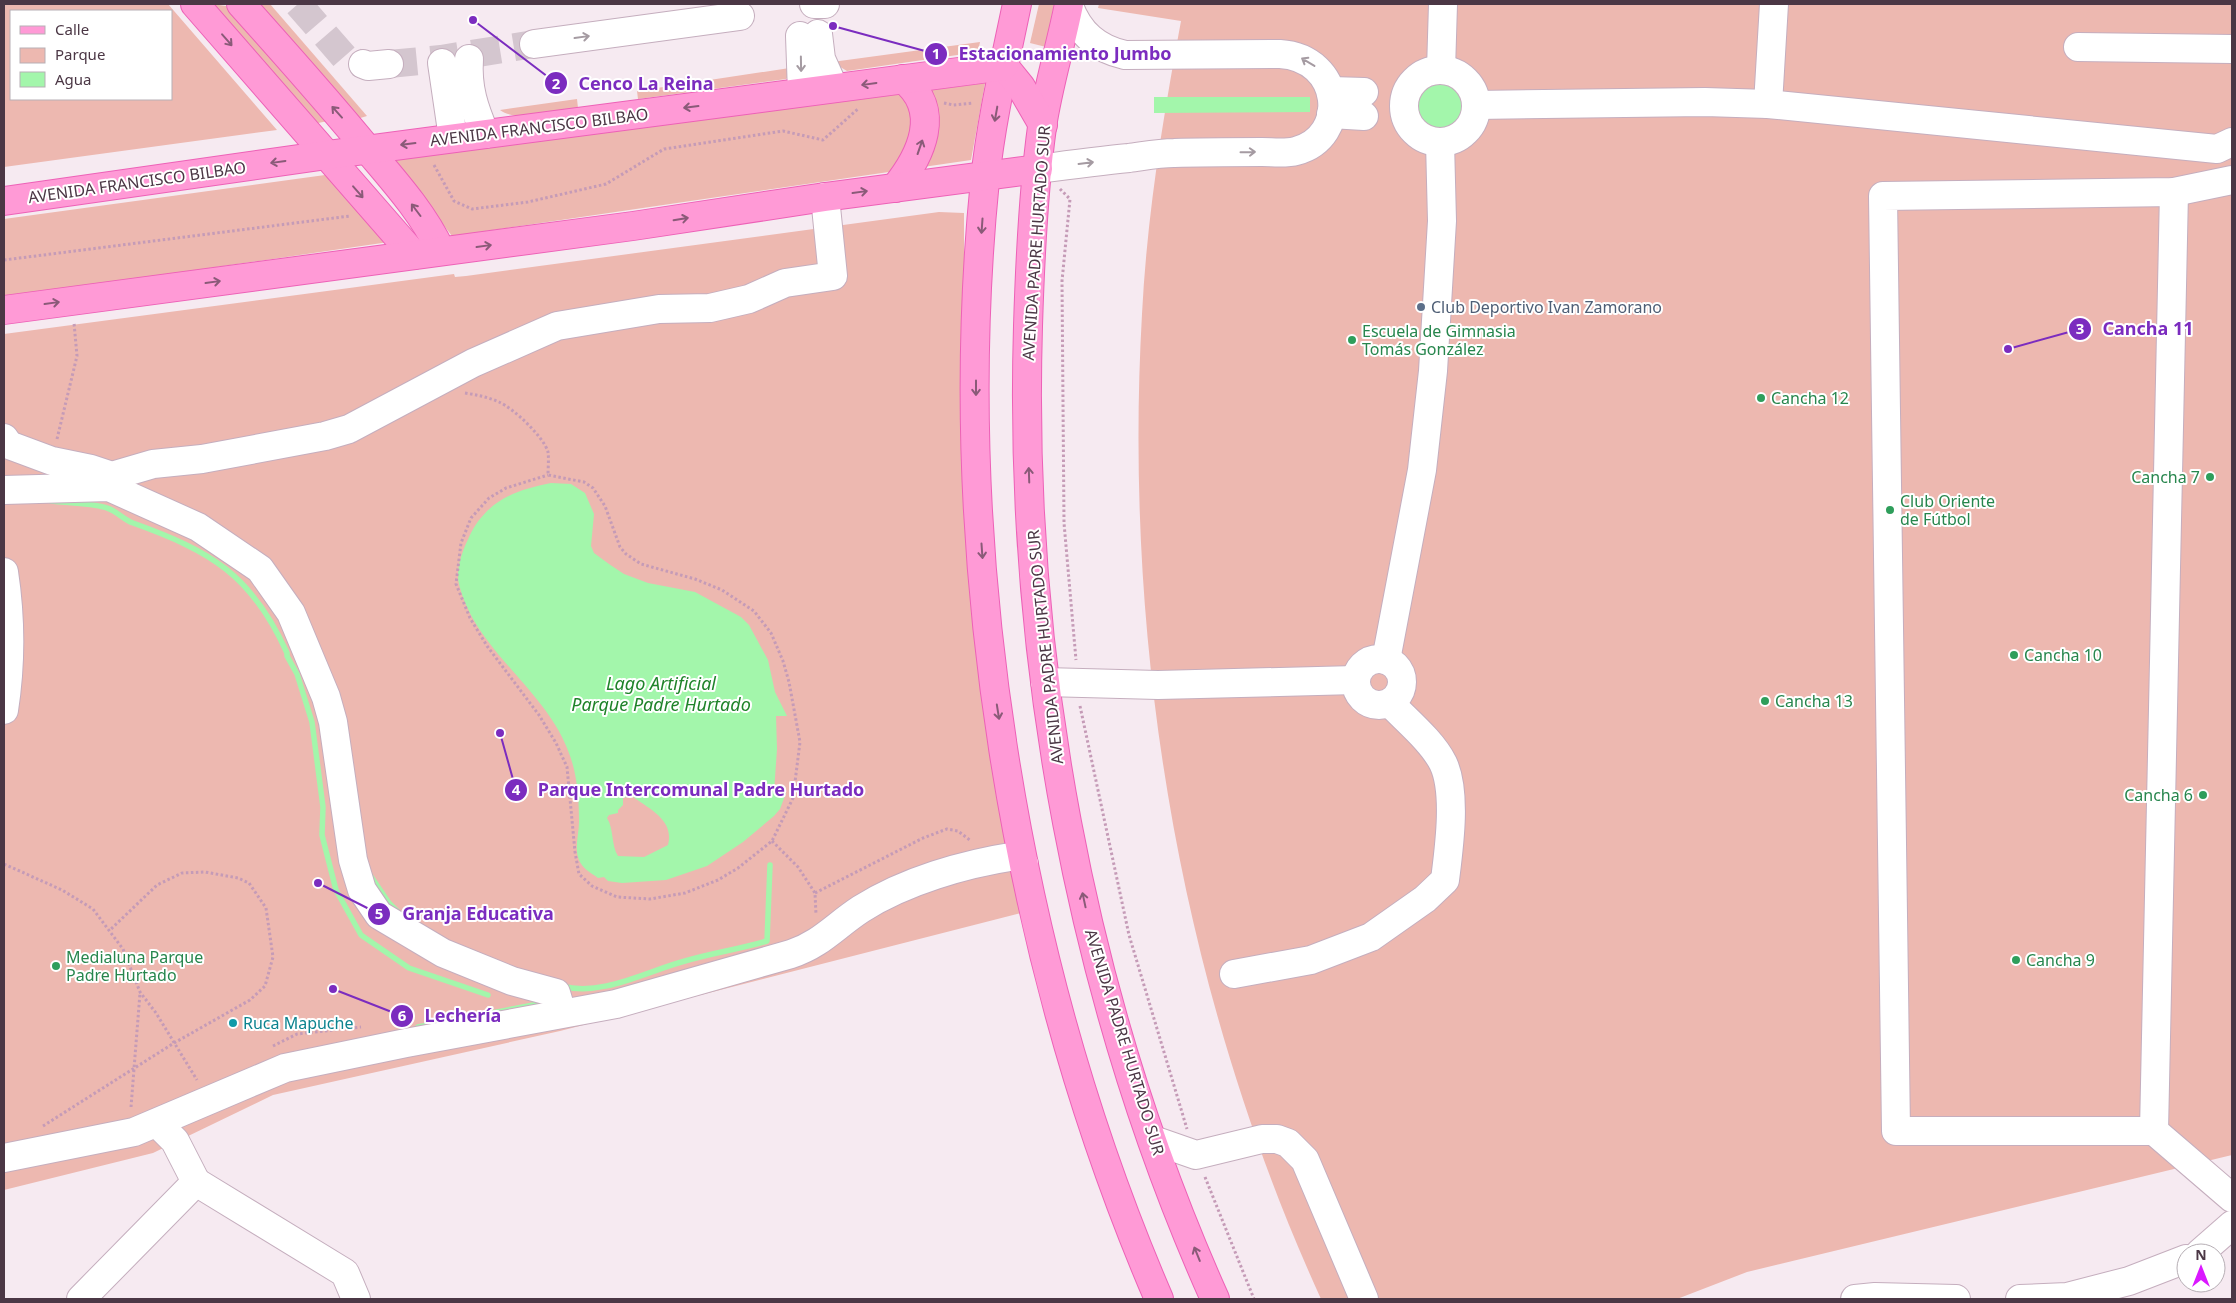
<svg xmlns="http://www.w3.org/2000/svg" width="2236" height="1303" viewBox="0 0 2236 1303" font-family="'Noto Sans',sans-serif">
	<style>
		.green { fill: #edb8b0; fill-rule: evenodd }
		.water { fill: #a3f6ab; fill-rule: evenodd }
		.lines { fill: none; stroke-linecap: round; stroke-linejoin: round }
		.stream { stroke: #a3f6ab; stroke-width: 5.5 }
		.minor-tunnel { stroke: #d4c6cf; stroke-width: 28; stroke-dasharray: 28 14; stroke-linecap: butt }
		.minor-casing { stroke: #c5aebe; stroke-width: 30 }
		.major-casing { stroke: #ed61b7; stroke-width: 30 }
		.path { stroke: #c59bb7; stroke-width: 3; stroke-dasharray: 2.5 2.5; stroke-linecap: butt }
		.minor { stroke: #fff; stroke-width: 28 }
		.major { stroke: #ff9ad6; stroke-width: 28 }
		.oneway { stroke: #a59ba2 }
		.oneway2 { stroke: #8a5a78 }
		.service-dot { fill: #5c6f8a; stroke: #fff; stroke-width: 2 }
		.leisure-dot { fill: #2e9e5b; stroke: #fff; stroke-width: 2 }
		.culture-dot { fill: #0f9aa8; stroke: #fff; stroke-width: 2 }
		.labels { text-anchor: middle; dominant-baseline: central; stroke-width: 4; stroke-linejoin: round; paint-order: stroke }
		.street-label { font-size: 16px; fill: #4b3745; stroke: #fff }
		.service-label { font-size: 16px; fill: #4e5e75; stroke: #fff; text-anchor: start }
		.leisure-label { font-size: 16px; fill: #27864d; stroke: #fff; text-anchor: start }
		.culture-label { font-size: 16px; fill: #0d838f; stroke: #fff; text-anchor: start }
		.water-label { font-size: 18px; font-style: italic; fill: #1f832a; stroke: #fff }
		.leader { fill: none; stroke: #7b2cbf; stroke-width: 2 }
		.callout-dot { fill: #7b2cbf; stroke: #fff; stroke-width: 2 }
		.mark-label { font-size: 15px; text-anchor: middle; font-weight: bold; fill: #fff }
		.callout-label { font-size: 18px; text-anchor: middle; font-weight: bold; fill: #7b2cbf; stroke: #fff; stroke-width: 4; stroke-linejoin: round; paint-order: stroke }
	</style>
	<rect width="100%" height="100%" fill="#f6eaf1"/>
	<g class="green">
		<path d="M4,4H168L277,130L4,167ZM11,11H171V99H11Z"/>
		<path d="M212,4L226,6L328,121L318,123L244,43Z"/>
		<path d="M253,4H270L367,116L357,119Z"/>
		<path d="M1039,4H1054L1046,47L1030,43Z"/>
		<path d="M1099,4H2232V1155L1747,1272L1677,1299H1321C1181,992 1123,650 1142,314C1147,215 1163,118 1181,21L1098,8Z"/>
		<path d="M980,42L978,52L847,71L832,62Z"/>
		<path d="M796,67L794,73L786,79L638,99L637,91Z"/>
		<path d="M985,83L971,160L452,236L393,160Z"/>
		<path d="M577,99L578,108C557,111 517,123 500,110Z"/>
		<path d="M325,175L389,242L4,298V219Z"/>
		<path d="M939,212L964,213V369L1025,912L560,1031L273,1095L153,1153L4,1190V334L454,274L455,277L466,276Z"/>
	</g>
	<g class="water">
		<circle cx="1440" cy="108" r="24"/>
		<path d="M1154,97H1310V112L1154,113Z"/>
		<path d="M551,483L571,484L585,493L594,514L591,546L594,553L609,564L624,574L648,583L695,592L741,617L749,625L768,660L775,692L787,716H776L777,749L774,792L786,793L780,809L774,816L743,842L707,866L666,880L622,883L608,881L604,877L598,878C591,873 582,868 579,860C574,848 579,834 579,822C579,797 577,771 567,748C543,688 474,648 459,584C455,569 463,550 469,537C486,501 515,490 551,483ZM632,796C647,808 675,819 668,845L644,857L618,856C611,845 614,829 607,818L609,815L618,813V810L623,805V798Z"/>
	</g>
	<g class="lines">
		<g class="stream">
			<path d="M51,501C67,503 92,503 107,508C117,511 124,520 133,523C211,551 252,575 287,653V656L297,674L312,722L323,807L322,835L336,890L361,935L409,968L488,995"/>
			<path d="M370,875L389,903L399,913"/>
			<path d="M562,986C602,997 647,971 685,961C712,953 740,949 767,941L770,865"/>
			<path d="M418,1027L544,1003"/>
		</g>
		<g class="minor-tunnel">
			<path d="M298,4L346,59L363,64"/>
			<path d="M389,64L441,59L534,44"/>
		</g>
		<defs>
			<g id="minor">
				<path d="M814,4H825"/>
				<path d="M818,34L821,59L834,88"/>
				<path d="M800,36L802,92"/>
				<path d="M534,44L740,16"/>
				<path d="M2078,47L2232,49"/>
				<path d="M469,59C467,88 474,108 485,134"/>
				<path d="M442,63L453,138"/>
				<path d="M363,64L368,66L389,64"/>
				<path d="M1441,70L1443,4"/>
				<circle cx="1440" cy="106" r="36"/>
				<path d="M1331,91L1364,92"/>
				<path d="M1768,104L1774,4"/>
				<path d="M1476,105L1705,102L1768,104L2217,149L2232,142"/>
				<path d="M1331,114L1364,116"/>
				<path d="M1038,169C1068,165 1098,161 1129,158C1144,156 1159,153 1174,153C1203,152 1232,152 1262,152C1272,152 1285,154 1296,151C1350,137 1343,58 1280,54L1125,55C1097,49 1079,33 1069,6"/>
				<path d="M2232,180L2174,192L1883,196L1896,1131H2154L2232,1198"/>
				<path d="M4,438L9,445L52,461L91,469L112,476L153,464L202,459L325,436L349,429L473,363L557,326L659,309L710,308L749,299L785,283L833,276L825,197"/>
				<path d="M4,490L109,487L198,527L260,569L291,613L326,697L333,722L353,860L362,890L379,915L443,953L512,981L556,993L562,1013"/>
				<path d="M4,572C11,618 11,665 4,710"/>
				<circle cx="1379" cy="682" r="23"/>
				<path d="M1386,660L1422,470L1433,371L1442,221L1440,142"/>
				<path d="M1045,682L1158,685L1356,680"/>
				<path d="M1234,974L1311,960L1371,937L1425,899L1445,880C1449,848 1457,792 1443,763C1432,741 1406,720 1390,703"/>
				<path d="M2154,1131L2174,192"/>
				<path d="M1153,1140L1196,1155L1262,1139H1277L1288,1143L1305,1160L1364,1299"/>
				<path d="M4,1158L134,1132L285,1068L406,1043L616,1004L791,954C821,944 835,926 861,909C905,881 964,864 1016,856L1024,864"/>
				<path d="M196,1182L345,1273L356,1299"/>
				<path d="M2200,1253L2232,1225"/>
				<path d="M81,1299L196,1182L175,1141L157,1123"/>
				<path d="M1855,1299L1875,1297L1956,1299"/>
				<path d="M2020,1299L2067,1297L2129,1281L2186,1259"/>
			</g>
			<g id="major">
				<path d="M195,4L414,255"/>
				<path d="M241,4C284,52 327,100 368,150C395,182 423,213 441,251"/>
				<path d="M1017,4C1005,62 991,121 985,180C948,547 1013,961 1159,1299"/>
				<path d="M1069,4C1061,45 1048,86 1042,127C1033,193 1030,260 1028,326C1018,655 1080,998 1215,1299"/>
				<path d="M1004,66L1021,87L1043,125"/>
				<path d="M895,188C921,156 943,110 903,79"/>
				<path d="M4,201L327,155L1004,66"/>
				<path d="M4,310L633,226L825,197L1038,169"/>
			</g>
		</defs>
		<use href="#minor" class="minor-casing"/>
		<use href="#major" class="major-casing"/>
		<g class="path">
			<path d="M944,103L953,105L973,103"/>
			<path d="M434,165L454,201L472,209L528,202L606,184L664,149L783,131L823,140L859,108"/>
			<path d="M1060,189L1070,199L1062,281L1064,523L1076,660"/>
			<path d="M4,260L350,216"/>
			<path d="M465,393C477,395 488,397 499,402C513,408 544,437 548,452C549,459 548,468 548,475L584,482L593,488L605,506L620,547L626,554L641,564L695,579L722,590L754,611L771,633L783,661L789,682L800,742L793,798L772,841L738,868L718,880L685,893L650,899L617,897L592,886L579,874L575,852L567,767L556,743L539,715L487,646L470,618L456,584L461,543L471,518L489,498L506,488L548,475"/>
			<path d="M57,439L77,356L74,323"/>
			<path d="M1080,706L1129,935L1187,1129"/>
			<path d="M772,841L798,867L815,893L816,915"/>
			<path d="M4,864L62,890L93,909L123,949L140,992L156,1013L197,1080"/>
			<path d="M815,893L923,838L947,829L958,831L971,841"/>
			<path d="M273,1046L297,1034L361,1027"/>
			<path d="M131,1107L140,993"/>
			<path d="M43,1126L174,1043L250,1000L265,986L273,957L266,908L249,883L238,878L205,872L182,873L157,885L110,930"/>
			<path d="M1205,1177L1254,1299"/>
		</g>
		<use href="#minor" class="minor"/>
		<use href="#major" class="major"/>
	</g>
	<defs><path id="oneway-shaft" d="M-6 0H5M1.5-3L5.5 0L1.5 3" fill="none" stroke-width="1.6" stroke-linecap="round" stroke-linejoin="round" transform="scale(1.25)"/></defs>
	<g class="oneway">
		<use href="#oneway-shaft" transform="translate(582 37) rotate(-8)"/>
		<use href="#oneway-shaft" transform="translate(1308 62) rotate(-149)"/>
		<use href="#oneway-shaft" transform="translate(801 64) rotate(89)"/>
		<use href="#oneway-shaft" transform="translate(1248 152) rotate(-1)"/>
		<use href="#oneway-shaft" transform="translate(1086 163) rotate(-7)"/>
	</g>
	<g class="oneway2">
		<use href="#oneway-shaft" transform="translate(227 40) rotate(49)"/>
		<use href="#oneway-shaft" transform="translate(869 84) rotate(172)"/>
		<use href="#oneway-shaft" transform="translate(691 107) rotate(173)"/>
		<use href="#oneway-shaft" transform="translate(337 112) rotate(-132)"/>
		<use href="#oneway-shaft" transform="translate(996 114) rotate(100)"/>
		<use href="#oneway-shaft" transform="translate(408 144) rotate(173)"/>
		<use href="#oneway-shaft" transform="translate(920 147) rotate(-71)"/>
		<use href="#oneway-shaft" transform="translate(278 162) rotate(172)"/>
		<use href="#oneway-shaft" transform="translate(358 192) rotate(49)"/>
		<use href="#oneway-shaft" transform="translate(860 192) rotate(-8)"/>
		<use href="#oneway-shaft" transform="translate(416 210) rotate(-127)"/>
		<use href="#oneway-shaft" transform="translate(681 219) rotate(-9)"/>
		<use href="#oneway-shaft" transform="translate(982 226) rotate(94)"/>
		<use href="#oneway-shaft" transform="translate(484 246) rotate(-8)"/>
		<use href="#oneway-shaft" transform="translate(213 282) rotate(-8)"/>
		<use href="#oneway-shaft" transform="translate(52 303) rotate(-8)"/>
		<use href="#oneway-shaft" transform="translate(976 388) rotate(90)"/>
		<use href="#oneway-shaft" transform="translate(1029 475) rotate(-92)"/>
		<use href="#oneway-shaft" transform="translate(982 551) rotate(86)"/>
		<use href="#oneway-shaft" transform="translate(998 712) rotate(81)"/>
		<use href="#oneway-shaft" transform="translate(1084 900) rotate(-102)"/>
		<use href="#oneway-shaft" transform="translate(1197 1254) rotate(-112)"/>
	</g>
	<circle class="service-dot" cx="1421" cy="307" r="5"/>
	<g class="leisure-dot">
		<circle cx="1352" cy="340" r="5"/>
		<circle cx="1761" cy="398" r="5"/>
		<circle cx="2210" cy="477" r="5"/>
		<circle cx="1890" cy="510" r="5"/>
		<circle cx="2014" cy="655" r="5"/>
		<circle cx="1765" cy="701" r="5"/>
		<circle cx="2203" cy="795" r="5"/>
		<circle cx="2016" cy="960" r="5"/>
		<circle cx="56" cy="966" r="5"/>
	</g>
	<circle class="culture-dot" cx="233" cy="1023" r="5"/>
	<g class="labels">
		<g class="street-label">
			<text transform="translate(539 127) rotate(-7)">AVENIDA FRANCISCO BILBAO</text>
			<text transform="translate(137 182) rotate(-8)">AVENIDA FRANCISCO BILBAO</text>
			<text transform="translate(1036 243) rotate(-86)">AVENIDA PADRE HURTADO SUR</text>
			<text transform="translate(1045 647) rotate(-96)">AVENIDA PADRE HURTADO SUR</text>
			<text transform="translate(1125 1042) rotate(73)">AVENIDA PADRE HURTADO SUR</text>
		</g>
		<g class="service-label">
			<text x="1431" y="307">Club Deportivo Ivan Zamorano</text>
		</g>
		<g class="leisure-label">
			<text x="1362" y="331">Escuela de Gimnasia<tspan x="1362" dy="18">Tomás González</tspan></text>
			<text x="1771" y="398">Cancha 12</text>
			<text x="2200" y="477" text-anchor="end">Cancha 7</text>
			<text x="1900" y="501">Club Oriente<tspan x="1900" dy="18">de Fútbol</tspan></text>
			<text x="2024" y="655">Cancha 10</text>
			<text x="1775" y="701">Cancha 13</text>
			<text x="2193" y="795" text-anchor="end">Cancha 6</text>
			<text x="66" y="957">Medialuna Parque<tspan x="66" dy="18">Padre Hurtado</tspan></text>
			<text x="2026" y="960">Cancha 9</text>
		</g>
		<g class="culture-label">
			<text x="243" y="1023">Ruca Mapuche</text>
		</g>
		<g class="water-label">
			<text x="661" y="683">Lago Artificial<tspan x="661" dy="21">Parque Padre Hurtado</tspan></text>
		</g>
	</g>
	<path class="leader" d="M833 26L936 54M473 20L556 83M2008 349L2080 329M500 733L516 790M318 883L379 914M333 989L402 1016"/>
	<g class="callout-dot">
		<circle cx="833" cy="26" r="5"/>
		<circle cx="473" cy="20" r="5"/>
		<circle cx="2008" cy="349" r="5"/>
		<circle cx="500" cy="733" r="5"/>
		<circle cx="318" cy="883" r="5"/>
		<circle cx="333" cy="989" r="5"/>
		<circle cx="936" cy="54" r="12"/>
		<circle cx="556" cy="83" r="12"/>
		<circle cx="2080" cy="329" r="12"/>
		<circle cx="516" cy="790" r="12"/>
		<circle cx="379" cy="914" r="12"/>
		<circle cx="402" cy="1016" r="12"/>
	</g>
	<g class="mark-label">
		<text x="936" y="59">1</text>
		<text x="556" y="89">2</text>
		<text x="2080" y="334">3</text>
		<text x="516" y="795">4</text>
		<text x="379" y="919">5</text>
		<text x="402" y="1021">6</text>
	</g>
	<g class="callout-label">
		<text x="1065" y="60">Estacionamiento Jumbo</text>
		<text x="646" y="90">Cenco La Reina</text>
		<text x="2148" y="335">Cancha 11</text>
		<text x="701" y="796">Parque Intercomunal Padre Hurtado</text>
		<text x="478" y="920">Granja Educativa</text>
		<text x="463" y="1022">Lechería</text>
	</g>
	<rect width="2236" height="1303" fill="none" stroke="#4b3745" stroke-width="10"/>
	<rect x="10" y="10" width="162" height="90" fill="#ffffff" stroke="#b7afb5"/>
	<rect x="20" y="26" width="25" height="8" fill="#ff9ad6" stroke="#b7afb5"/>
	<text x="55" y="35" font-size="15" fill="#4b3745">Calle</text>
	<rect x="20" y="48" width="25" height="15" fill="#edb8b0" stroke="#b7afb5"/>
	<text x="55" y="60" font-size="15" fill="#4b3745">Parque</text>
	<rect x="20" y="72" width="25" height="15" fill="#a3f6ab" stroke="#b7afb5"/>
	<text x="55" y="85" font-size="15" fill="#4b3745">Agua</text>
	<g transform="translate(2201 1268)"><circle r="24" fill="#ffffff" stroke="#b7afb5"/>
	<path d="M0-4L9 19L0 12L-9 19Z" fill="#da18ff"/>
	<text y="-8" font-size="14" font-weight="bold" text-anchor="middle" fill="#4b3745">N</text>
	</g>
</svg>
